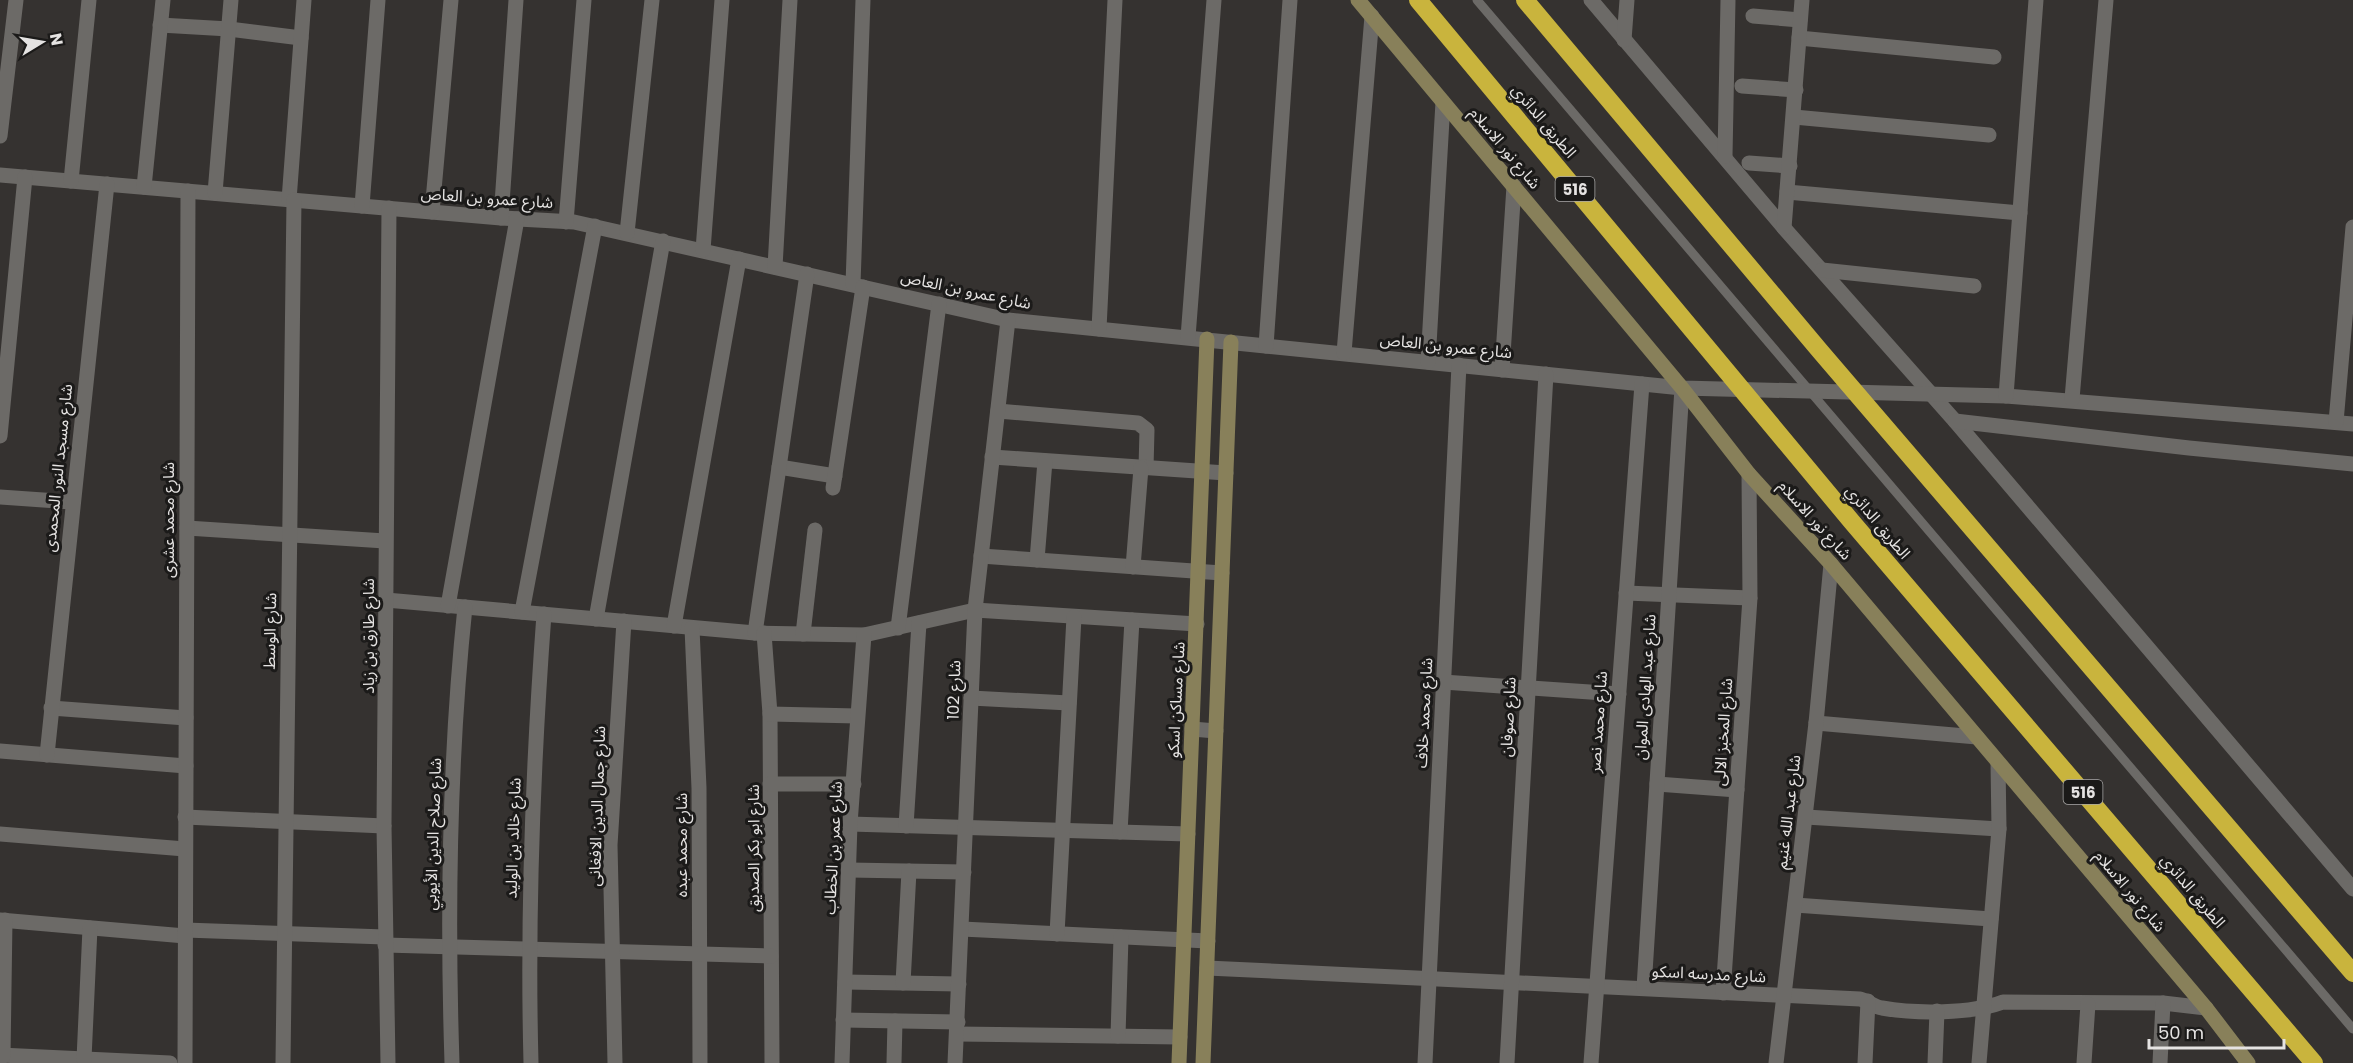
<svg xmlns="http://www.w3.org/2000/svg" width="2353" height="1063" viewBox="0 0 2353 1063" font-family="Poppins,'Noto Sans Arabic',sans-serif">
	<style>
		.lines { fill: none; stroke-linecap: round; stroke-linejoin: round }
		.lane { stroke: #6c6a67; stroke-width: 9 }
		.street { stroke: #6c6a67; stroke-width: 15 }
		.secondary { stroke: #88805a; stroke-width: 15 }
		.highway { stroke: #c9b43d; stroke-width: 18 }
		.labels { text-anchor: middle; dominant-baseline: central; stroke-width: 6; stroke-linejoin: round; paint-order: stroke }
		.shield { fill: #1b1a19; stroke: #a8a7a6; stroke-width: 1.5 }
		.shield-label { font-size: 15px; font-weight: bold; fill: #e5e3e2 }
		.street-label { font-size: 16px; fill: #e5e3e2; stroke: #1b1a19 }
	</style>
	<rect width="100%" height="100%" fill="#353230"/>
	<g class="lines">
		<path class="lane" d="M1477,0L2353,1029"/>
		<g class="street">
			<path d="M1591,0L1784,228L1955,421L2353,889"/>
			<path d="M1753,16L1800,20"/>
			<path d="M160,25L229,29L301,38"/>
			<path d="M1799,38L1994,57"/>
			<path d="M1624,40L1627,0"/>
			<path d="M1742,86L1796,90"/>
			<path d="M1794,117L1989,135"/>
			<path d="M0,136L16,0"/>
			<path d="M1725,156L1728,0"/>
			<path d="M1749,163L1790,166"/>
			<path d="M0,175L501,218L574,222L1008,320L1682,388L2006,396L2353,424"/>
			<path d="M71,181L89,0"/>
			<path d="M144,187L163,0"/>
			<path d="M1787,192L2020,213"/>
			<path d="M215,193L231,0"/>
			<path d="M289,200L304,0"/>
			<path d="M362,206L378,0"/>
			<path d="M432,212L451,0"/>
			<path d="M501,218L516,0"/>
			<path d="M566,222L584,0"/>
			<path d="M1784,228L1802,0"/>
			<path d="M627,233L652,0"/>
			<path d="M703,250L722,0"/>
			<path d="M775,267L790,0"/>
			<path d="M1822,270L1974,286"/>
			<path d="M853,284L863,0"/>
			<path d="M1099,329L1115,0"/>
			<path d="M1188,337L1214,0"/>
			<path d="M1266,346L1290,0"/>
			<path d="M1344,353L1372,16"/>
			<path d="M1428,362L1443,102"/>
			<path d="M1502,370L1514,186"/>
			<path d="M2006,396L2036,0"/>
			<path d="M2072,399L2106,0"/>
			<path d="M998,411L1138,423L1147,430L1146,468"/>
			<path d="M1955,421L2189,448L2353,464"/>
			<path d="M2336,422L2353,227"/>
			<path d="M0,436L25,177"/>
			<path d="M992,457L1226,473"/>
			<path d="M779,467L835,476"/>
			<path d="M833,488L863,287"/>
			<path d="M0,497L72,502"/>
			<path d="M187,528L385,541"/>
			<path d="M981,556L1222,573"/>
			<path d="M1037,560L1045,461"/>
			<path d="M1133,567L1141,468"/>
			<path d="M1626,593L1750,598"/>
			<path d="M386,600L755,633L864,635L975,610L1197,624"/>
			<path d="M448,606L517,219"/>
			<path d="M522,612L595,226"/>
			<path d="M596,619L663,241"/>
			<path d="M674,626L739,259"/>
			<path d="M692,628L699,788L700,1063"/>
			<path d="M898,628L939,304"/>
			<path d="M755,633L807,274"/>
			<path d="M764,633L770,714L772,1063"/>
			<path d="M803,634L815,530"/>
			<path d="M1443,682L1619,694"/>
			<path d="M971,698L1069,703"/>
			<path d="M51,708L186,718"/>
			<path d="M770,714L857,716"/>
			<path d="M1816,723L1977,737"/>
			<path d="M1192,729L1216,731"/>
			<path d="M0,751L186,766"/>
			<path d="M47,755L107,184"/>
			<path d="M770,784H854"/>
			<path d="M1657,784L1737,790"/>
			<path d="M185,817L384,826"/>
			<path d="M1806,817L1999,829"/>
			<path d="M850,824L1188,834"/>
			<path d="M906,826L919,623"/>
			<path d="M1120,832L1132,620"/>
			<path d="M0,834L185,849"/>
			<path d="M849,870L964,872"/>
			<path d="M1795,905L1991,919"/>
			<path d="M0,920L185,936"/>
			<path d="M962,929L1208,941"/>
			<path d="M185,930L385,937"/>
			<path d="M1057,934L1074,617"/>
			<path d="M385,945L771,956"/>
			<path d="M1207,968L1860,999C1868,1001 1874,1007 1882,1008C1916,1014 1971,1014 2003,1002L2163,1003L2206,1008"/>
			<path d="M845,982L959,984"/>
			<path d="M903,983L909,871"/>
			<path d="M1644,988L1682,388"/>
			<path d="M1723,993L1750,598L1749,474"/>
			<path d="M843,1020L958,1022"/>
			<path d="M957,1034L1180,1037"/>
			<path d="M1118,1036L1121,937"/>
			<path d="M0,1055L170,1063"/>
			<path d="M3,1056L5,920"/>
			<path d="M84,1059L90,928"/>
			<path d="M185,1063L188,191"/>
			<path d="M283,1063L294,200"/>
			<path d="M388,1063L384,826L389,208"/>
			<path d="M452,1063C447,910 449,759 465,607"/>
			<path d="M531,1063C527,913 533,764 544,614"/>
			<path d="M615,1063L610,845L624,621"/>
			<path d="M842,1063L850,824L864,635"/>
			<path d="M894,1063L895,1021"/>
			<path d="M955,1063L975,610L1008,320"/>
			<path d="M1425,1063L1459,365"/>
			<path d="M1507,1063L1546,374"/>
			<path d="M1591,1063L1642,384"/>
			<path d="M1776,1063L1816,723L1831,564"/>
			<path d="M1865,1063L1868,1001"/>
			<path d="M1935,1063L1937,1011"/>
			<path d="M1979,1063L1999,829L1998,763"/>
			<path d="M2084,1063L2088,1004"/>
			<path d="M2160,1063L2163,1003"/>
		</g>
		<g class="secondary">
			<path d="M1358,0L1682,388L1749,474L1831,564L2206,1008L2248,1063"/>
			<path d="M1179,1063L1207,339"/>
			<path d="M1203,1063L1231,342"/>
		</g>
		<g class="highway">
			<path d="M1418,0L1852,522L2314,1063"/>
			<path d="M1525,0L1820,351L2353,973"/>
		</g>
	</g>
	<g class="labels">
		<g class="shield">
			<rect x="1555.5" y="177" width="39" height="24" rx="4.5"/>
			<rect x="2063.5" y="780" width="39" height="24" rx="4.5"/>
		</g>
		<g class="shield-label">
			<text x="1575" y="189">516</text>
			<text x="2083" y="792">516</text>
		</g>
		<g class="street-label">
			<text transform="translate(1544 121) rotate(50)">الطريق الدائري</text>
			<text transform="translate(1505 148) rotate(50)">شارع نور الاسلام</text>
			<text transform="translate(487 198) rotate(4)">شارع عمرو بن العاص</text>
			<text transform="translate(966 290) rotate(12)">شارع عمرو بن العاص</text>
			<text transform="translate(1446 346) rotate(6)">شارع عمرو بن العاص</text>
			<text transform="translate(58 468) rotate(-84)">شارع مسجد النور المحمدى</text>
			<text transform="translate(168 520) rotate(-90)">شارع محمد عشرى</text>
			<text transform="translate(1815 520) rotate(48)">شارع نور الاسلام</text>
			<text transform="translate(1878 522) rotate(50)">الطريق الدائري</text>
			<text transform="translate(270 631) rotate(-89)">شارع الوسط</text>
			<text transform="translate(368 636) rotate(-90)">شارع طارق بن زياد</text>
			<text transform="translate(1645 687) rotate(-86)">شارع عبد الهادى الموان</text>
			<text transform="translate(954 690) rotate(-88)">شارع 102</text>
			<text transform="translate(1176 700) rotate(-87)">شارع مساكن اسكو</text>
			<text transform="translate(1424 713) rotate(-87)">شارع محمد خلاف</text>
			<text transform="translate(1508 717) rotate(-87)">شارع صوفان</text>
			<text transform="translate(1598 722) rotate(-86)">شارع محمد نصر</text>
			<text transform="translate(1723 732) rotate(-86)">شارع المخبز الالى</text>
			<text transform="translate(597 806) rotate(-88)">شارع جمال الدين الافغانى</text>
			<text transform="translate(1788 812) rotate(-83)">شارع عبد الله غنيم</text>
			<text transform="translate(433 834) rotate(-88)">شارع صلاح الدين الأيوبي</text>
			<text transform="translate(513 838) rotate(-88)">شارع خالد بن الوليد</text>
			<text transform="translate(681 845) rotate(-90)">شارع محمد عبده</text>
			<text transform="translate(753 848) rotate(-90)">شارع ابو بكر الصديق</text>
			<text transform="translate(833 848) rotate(-87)">شارع عمر بن الخطاب</text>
			<text transform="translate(2130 891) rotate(50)">شارع نور الاسلام</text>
			<text transform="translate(2193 891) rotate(50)">الطريق الدائري</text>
			<text transform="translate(1709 974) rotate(3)">شارع مدرسه اسكو</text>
		</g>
	</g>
	<g transform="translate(42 42) rotate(79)" stroke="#1b1a19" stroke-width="4.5" paint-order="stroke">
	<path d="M0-4.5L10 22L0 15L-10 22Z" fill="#e5e3e2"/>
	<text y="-9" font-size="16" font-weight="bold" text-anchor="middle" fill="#e5e3e2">N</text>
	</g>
	<path d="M2149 1039v9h135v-9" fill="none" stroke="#e5e3e2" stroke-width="3"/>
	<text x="2158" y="1039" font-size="18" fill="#e5e3e2" stroke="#1b1a19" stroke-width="4.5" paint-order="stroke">50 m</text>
</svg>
